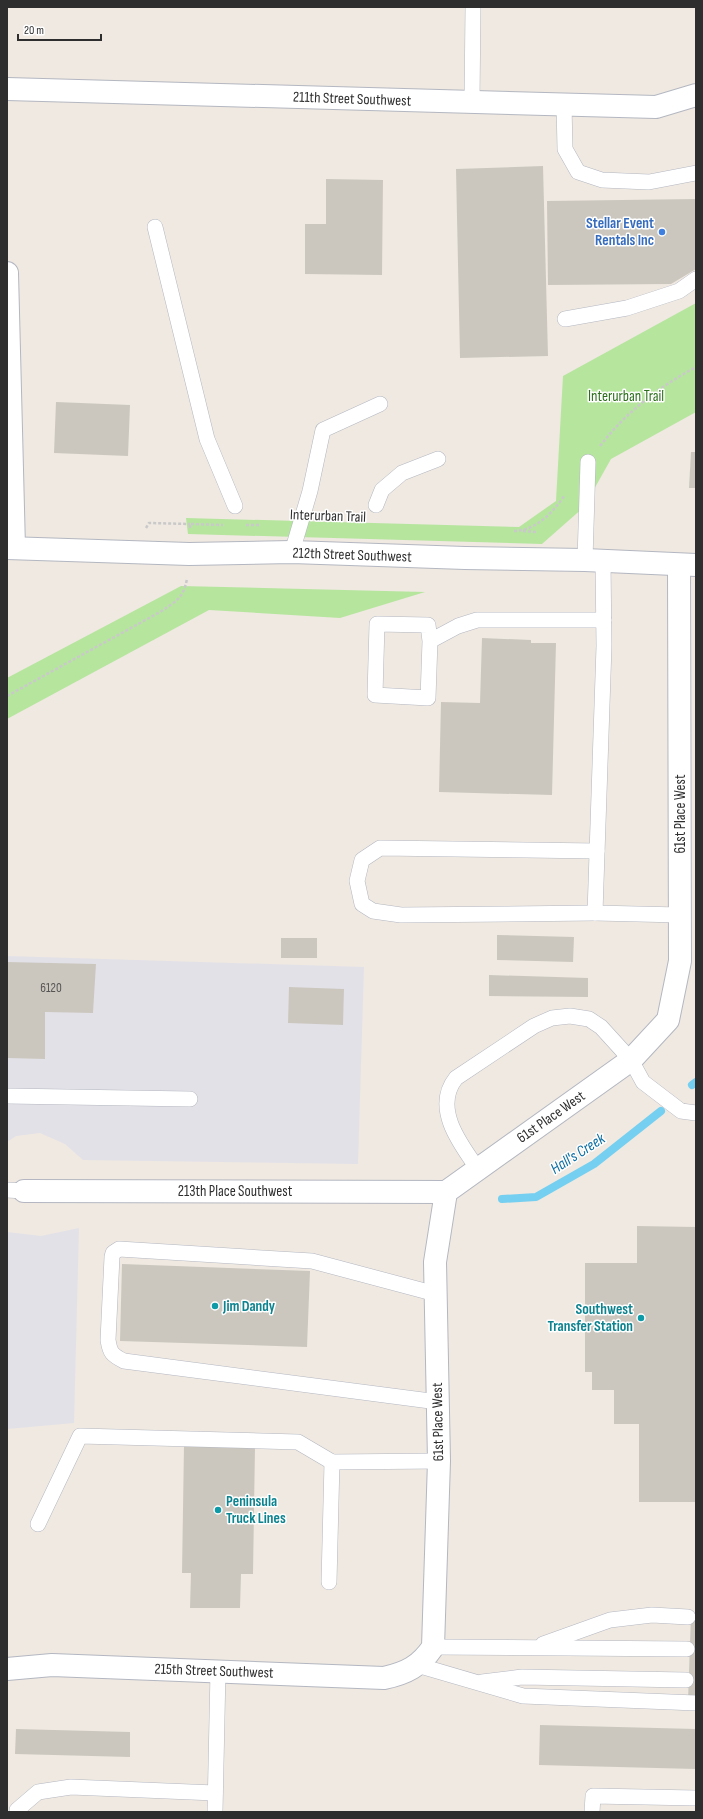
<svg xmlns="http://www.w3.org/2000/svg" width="703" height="1819" viewBox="0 0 703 1819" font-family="'Sofia Sans Condensed',sans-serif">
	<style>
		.industrial { fill: #e3e1e8 }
		.green { fill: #b6e59e }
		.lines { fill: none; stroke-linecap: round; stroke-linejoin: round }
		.stream { stroke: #75cff0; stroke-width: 8 }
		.building { fill: #cbc7bf }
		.lane-casing { stroke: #b4b7c1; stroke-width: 16 }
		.street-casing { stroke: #b4b7c1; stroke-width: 24 }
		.secondary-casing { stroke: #b4b7c1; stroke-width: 24 }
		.path { stroke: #c9c9c9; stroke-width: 2.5; stroke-dasharray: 3 2; stroke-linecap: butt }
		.lane { stroke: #fff; stroke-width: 15 }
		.street { stroke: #fff; stroke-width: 22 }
		.secondary { stroke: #fff; stroke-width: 22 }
		.shop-dot { fill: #3f7fe0; stroke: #fff; stroke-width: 1.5 }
		.culture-dot { fill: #0f9aa8; stroke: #fff; stroke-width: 1.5 }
		.labels { text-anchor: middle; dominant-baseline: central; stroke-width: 3; stroke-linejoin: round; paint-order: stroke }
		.number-label { font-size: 13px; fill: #555452 }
		.street-label { font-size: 15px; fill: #2e2e2e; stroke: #fff }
		.shop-label { font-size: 15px; font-weight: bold; fill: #366cbe; stroke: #fff; text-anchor: end }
		.park-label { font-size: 15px; fill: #2c6e1b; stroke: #fff }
		.culture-label { font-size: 15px; font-weight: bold; fill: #0d838f; stroke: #fff; text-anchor: start }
		.water-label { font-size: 16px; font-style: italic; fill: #0d6fa3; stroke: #fff }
	</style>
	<rect width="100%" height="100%" fill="#efe9e1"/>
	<g class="industrial">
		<path d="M7,956L364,967L358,1164L83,1160L65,1144L40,1133L16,1136L7,1142Z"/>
		<path d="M79,1228L74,1423L7,1429V1232L41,1236Z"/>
	</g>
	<g class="green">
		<path d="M696,303V412L611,459L584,507L542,544L188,534L186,518L519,527L556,501L563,376Z"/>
		<path d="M181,586L425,592L340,618L209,610L7,719V678Z"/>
	</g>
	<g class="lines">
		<g class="stream">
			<path d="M692,1085L696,1082"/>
			<path d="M502,1199L536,1197L594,1164L661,1111"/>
		</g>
	</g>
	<g class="building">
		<path d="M543,166L548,356L460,358L456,169Z"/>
		<path d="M326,179L383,180L382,275L305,274V224H326Z"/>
		<path d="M696,199V269L671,284L548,285L547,201Z"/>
		<path d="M56,402L130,405L128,456L54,453Z"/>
		<path d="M691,452H696V488H689Z"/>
		<path d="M482,638L531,640V643H556L552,795L439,792L441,702L480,703Z"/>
		<path d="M497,935L574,937L573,962L497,960Z"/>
		<rect x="281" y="938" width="36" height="20"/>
		<path d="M7,962L96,964L93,1013L45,1012V1059L7,1058Z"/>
		<path d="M489,975L588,978V997L489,996Z"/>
		<path d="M289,987L344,989L343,1025L288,1023Z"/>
		<path d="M637,1226L696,1227V1502H639V1424H614V1390H592V1372H585V1263H637Z"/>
		<path d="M122,1264L310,1271L307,1347L120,1341Z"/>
		<path d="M184,1445L255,1447L253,1574H241L240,1608H190L191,1573H182Z"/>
		<path d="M691,1615H696V1701H688Z"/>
		<path d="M540,1725L696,1729V1769L539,1765Z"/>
		<path d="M16,1729L130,1732V1757L15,1754Z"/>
	</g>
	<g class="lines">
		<defs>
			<g id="lane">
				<path d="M472,102L473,7"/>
				<path d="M564,105L565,149L578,172L602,180L649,182L696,173"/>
				<path d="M155,227L207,439L235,506"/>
				<path d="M565,319L627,308L679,291L696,279"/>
				<path d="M376,505L382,490L402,473L438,459"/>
				<path d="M292,552L310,491L323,430L380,404"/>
				<path d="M585,560L588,462"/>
				<path d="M603,561L604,646L595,913L680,915"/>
				<path d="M430,641L428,625L377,624L375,695L428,698L430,641L458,626L477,620H604"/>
				<path d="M595,913L401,915L373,911L362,904L357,881L362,860L380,848L597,851"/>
				<path d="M7,1096L190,1099"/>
				<path d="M478,1169C461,1145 432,1108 456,1078L534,1026L552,1018L570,1016L589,1019L601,1027L631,1060L643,1082L681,1111L696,1113"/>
				<path d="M7,1190L24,1191"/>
				<path d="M436,1294L312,1261L119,1249L113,1253L112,1257L108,1340C110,1353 112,1355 124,1361L438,1402"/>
				<path d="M38,1524L80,1436L298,1442L332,1462"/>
				<path d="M329,1582L332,1462L439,1461"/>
				<path d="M543,1644L610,1620L652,1615L688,1617"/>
				<path d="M433,1647L687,1649"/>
				<path d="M417,1665L523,1696L696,1703"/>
				<path d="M482,1682L522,1677L686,1680"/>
				<path d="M17,1812V1810L38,1792L71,1787L215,1793"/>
				<path d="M215,1812L218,1671"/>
				<path d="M592,1812L593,1796L696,1798"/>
			</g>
			<g id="street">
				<path d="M7,89L656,107L696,95"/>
				<path d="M24,1191L446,1192"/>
			</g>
			<g id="secondary">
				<path d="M7,273L14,548"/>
				<path d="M7,548L189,554L292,552L465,558L585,560L696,565"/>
				<path d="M7,1669L52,1665L384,1678C407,1673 420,1666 433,1647L439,1461L435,1262L446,1192L631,1060L668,1020L680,961L679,565"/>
			</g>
		</defs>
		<use href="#lane" class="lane-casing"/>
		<use href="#street" class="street-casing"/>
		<use href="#secondary" class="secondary-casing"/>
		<g class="path">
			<path d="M600,446C626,412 659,387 696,367"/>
			<path d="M246,525H259"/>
			<path d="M146,528L149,523L190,524"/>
			<path d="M190,528V524L223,525"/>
			<path d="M514,531C537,530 552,513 565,495"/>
			<path d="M523,531L536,532"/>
			<path d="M7,696L160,612C176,601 183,599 187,579"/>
		</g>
		<use href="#lane" class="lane"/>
		<use href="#street" class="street"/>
		<use href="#secondary" class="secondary"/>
	</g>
	<circle class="shop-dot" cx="662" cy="232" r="4"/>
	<g class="culture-dot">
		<circle cx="215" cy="1306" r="4"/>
		<circle cx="641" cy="1318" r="4"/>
		<circle cx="218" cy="1510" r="4"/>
	</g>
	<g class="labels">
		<g class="number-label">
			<text x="51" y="988">6120</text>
		</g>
		<g class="street-label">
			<text transform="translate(352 99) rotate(2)">211th Street Southwest</text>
			<text transform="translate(328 516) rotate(2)">Interurban Trail</text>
			<text transform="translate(352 555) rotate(2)">212th Street Southwest</text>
			<text transform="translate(680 814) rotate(-90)">61st Place West</text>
			<text transform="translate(551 1117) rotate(-35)">61st Place West</text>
			<text x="235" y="1191">213th Place Southwest</text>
			<text transform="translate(438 1422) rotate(-91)">61st Place West</text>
			<text transform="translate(214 1671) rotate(2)">215th Street Southwest</text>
		</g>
		<g class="shop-label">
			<text x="654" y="223">Stellar Event<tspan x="654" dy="17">Rentals Inc</tspan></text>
		</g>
		<g class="park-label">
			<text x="626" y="396">Interurban Trail</text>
		</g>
		<g class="culture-label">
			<text x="223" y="1306">Jim Dandy</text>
			<text x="633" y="1309" text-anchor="end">Southwest<tspan x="633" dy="17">Transfer Station</tspan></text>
			<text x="226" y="1501">Peninsula<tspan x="226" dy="17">Truck Lines</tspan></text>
		</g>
		<g class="water-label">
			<text transform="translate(578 1154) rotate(-33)">Hall's Creek</text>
		</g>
	</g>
	<rect width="703" height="1819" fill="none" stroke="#2e2e2e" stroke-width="16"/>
	<path d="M18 34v6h83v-6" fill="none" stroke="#2e2e2e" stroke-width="2"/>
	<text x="24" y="34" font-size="12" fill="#2e2e2e" stroke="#ffffff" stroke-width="3" paint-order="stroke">20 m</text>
</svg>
